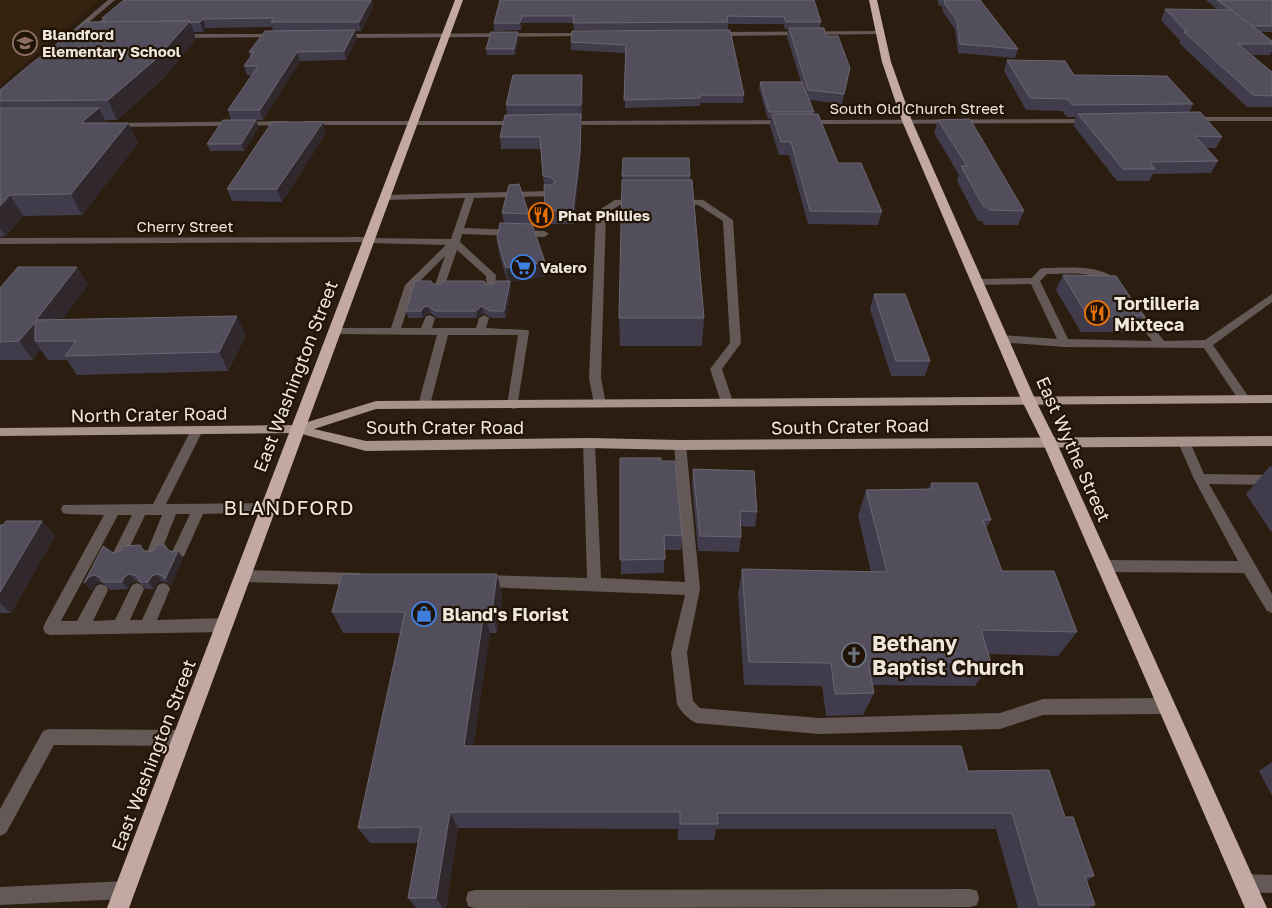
<svg xmlns="http://www.w3.org/2000/svg" width="1272" height="908" viewBox="0 0 1272 908" font-family="'Golos Text',sans-serif">
	<style>
		.built { fill: #35220f }
		.lines { fill: none; stroke-linecap: round; stroke-linejoin: round }
		.lane { fill: #645956; fill-rule: evenodd }
		.street { fill: #645956; fill-rule: evenodd }
		.primary { fill: #a8938c; fill-rule: evenodd }
		.highway { fill: #c3a9a1; fill-rule: evenodd }
		.wall { fill: #403c4c }
		.shaded-wall { fill: #30282d }
		.building { fill: #534e5c; stroke: #6b6670 }
		.labels { text-anchor: middle; dominant-baseline: central; stroke-width: 4.5; stroke-linejoin: round; paint-order: stroke }
		.far-poi-label { font-size: 15px; font-weight: bold; fill: #efe6dd; stroke: #211406; text-anchor: start }
		.far-street-label { font-size: 15px; fill: #efe6dd; stroke: #211406 }
		.poi-label { font-size: 18px; font-weight: bold; fill: #efe6dd; stroke: #211406; text-anchor: start }
		.street-label { font-size: 18px; fill: #efe6dd; stroke: #211406 }
		.quarter-label { font-size: 20px; letter-spacing: 1px; fill: #efe6dd; stroke: #211406 }
		.near-poi-label { font-size: 21px; font-weight: bold; fill: #efe6dd; stroke: #211406; text-anchor: start }
	</style>
	<rect width="100%" height="100%" fill="#2b1d0f"/>
	<path class="built" d="M0,0H100L0,85Z"/>
	<g class="lines">
		<g class="lane">
			<path d="M550,191L554,194L553,196L474,198L464,228L544,231L549,234L544,237L462,234L460,242L496,275L495,290H487L486,276L457,250L443,290H435L434,288L445,256L415,286L401,328H421L426,316L430,315L435,318L432,328H476L479,318L484,315L489,318L486,328L528,330L529,332L517,408L513,409L507,405L518,335H448L430,405L424,409L418,405L437,335L335,334L330,331L335,328H391L405,285L446,245L369,243L366,242V238L451,239L465,198L385,200L382,199V195Z"/>
			<path d="M637,199L642,202L640,204L620,205L606,213L601,378L606,404L600,408L594,404L589,378L596,212L615,200Z"/>
			<path d="M677,199L703,200L733,220L741,343L722,369L733,402L727,406L721,402L710,369L730,343L723,221L698,205L674,204L672,202Z"/>
			<path d="M1044,268C1068,268 1104,263 1121,284L1120,286H1112C1095,270 1069,274 1047,274L1040,281L1068,339L1152,341L1127,306L1132,303L1136,304L1164,341L1205,340L1272,294V302L1213,345L1248,396L1250,399L1248,402H1240L1204,348L1064,347L998,342L997,339L998,336L1002,335L1057,339L1031,284L977,285L972,282L977,279L1032,278L1040,269Z"/>
			<path d="M197,426L203,430L166,504L269,503L274,504L276,508L274,512L203,514L184,556L179,558L174,556L172,552L190,514H176L161,552L159,556L154,558L149,556L147,552L162,515H145L125,557L120,559L115,557L113,553L132,515H118L61,621H77L96,586L101,584L106,586L108,590L93,621L115,620L132,585L137,583L142,585L144,589L130,620H142L158,585L163,583L168,585L170,589L157,620L225,618L230,620L232,625L230,630L225,632L50,635L45,633L43,628L45,623L104,515L68,514L63,513L61,509L63,505L153,504L191,430Z"/>
			<path d="M1184,437L1188,439L1190,442L1204,474L1272,475V485L1209,484L1272,594V613L1267,611L1244,573L1103,572L1098,570L1096,566L1098,562L1103,560L1238,561L1194,479L1178,442L1180,439Z"/>
			<path d="M589,438L593,440L595,443L601,578L685,582L674,445L676,442H684L686,445L700,589L687,653L693,701L700,708L819,718L1000,713L1043,699L1165,698L1171,701L1173,706L1171,711L1165,714L1043,715L1000,729L819,734L696,723C688,719 681,712 677,704L671,653L685,595L484,587L479,585L477,581L479,577L484,575L587,578L583,443L585,440Z"/>
			<path d="M243,570L359,573L364,575L366,579L364,583L359,585L243,582L238,580L236,576L238,572Z"/>
			<path d="M49,729L182,730L188,732L190,738L188,744L182,746L54,745L6,833L0,836V809L43,731Z"/>
			<path d="M1245,874L1272,875V893L1245,892L1238,890L1236,883L1238,876Z"/>
			<path d="M125,881L132,883L134,890L132,897L125,899L0,905V887Z"/>
			<path d="M970,889L977,891L979,898L977,905L970,907L474,908L468,906L466,899L468,892L475,890Z"/>
		</g>
		<g class="street">
			<path d="M108,0H115L76,33H72V31Z"/>
			<path d="M878,31L881,33L880,34L716,36L713,34L716,32Z"/>
			<path d="M588,33L591,35L590,36L341,38L338,36L341,34Z"/>
			<path d="M278,34L281,36L280,37L178,38L175,36L178,34Z"/>
			<path d="M1187,117H1272V121H1190L1186,119Z"/>
			<path d="M1092,119H1095V123L565,125L561,123L565,121Z"/>
			<path d="M287,121L291,123L290,125L112,127L108,125L112,123Z"/>
			<path d="M304,121H520L524,123L520,125H307L303,123Z"/>
			<path d="M369,237L372,238V242L0,244V238Z"/>
		</g>
		<path class="primary" d="M1272,395V403L376,409L314,429L366,441L589,438L680,440L1272,436V446L680,450L589,448L366,451L298,433L0,436V428L298,425L376,401Z"/>
		<g class="highway">
			<path d="M455,0H463L129,908H107Z"/>
			<path d="M869,0H877L891,62L912,121L1035,399L1056,441L1267,908H1245L1042,441L1021,399L902,121L882,62Z"/>
		</g>
	</g>
	<g class="wall">
		<path d="M124,0H373L372,1L373,7L361,31H355L357,39L346,60L300,61L263,120H231L228,110L252,75H247L244,66L250,57L249,52L273,30L272,27L206,28L203,32H193L196,39L163,79L117,120H105L106,123H128L138,143L82,215L23,216L6,236L0,237V90L100,22L103,19L102,18Z"/>
		<path d="M500,0H814L821,22L820,28L826,36L848,78L842,104L810,100L814,112V114L838,163L882,212L878,225L808,224L789,155H779L770,126L771,119H768L759,88L760,82H801L787,37L788,29H785L783,24H728V30H574L573,23H522L521,30L494,31V23Z"/>
		<path d="M937,0H980L1018,49L1015,58L958,53L955,29L943,12L942,6H939Z"/>
		<path d="M1206,0H1272V32H1260L1272,41V51L1270,55H1251L1272,72V107H1247L1179,43L1180,41L1161,20L1165,9L1218,10Z"/>
		<path d="M730,30L744,95L743,103H700V106L625,108V53L571,50V42Z"/>
		<path d="M519,38L515,55H487L486,49Z"/>
		<path d="M1007,60L1193,104L1189,113L1222,137L1216,148H1206L1218,161L1211,173L1153,174L1149,181H1117L1073,125L1076,117H1067L1062,111L1026,110L1004,71Z"/>
		<path d="M582,75L583,88L582,119H581L580,165L574,224H547L541,149H501L500,137L507,115L506,105Z"/>
		<path d="M938,120L1024,211L1018,225H984L982,221H978L957,181L959,175L934,133Z"/>
		<path d="M259,127L244,151H210L207,144Z"/>
		<path d="M326,133L282,202L232,201L227,189Z"/>
		<path d="M623,158L690,176L704,318L702,346H620L619,318Z"/>
		<path d="M502,213L529,214L530,224L545,262L546,276L510,282L511,288L506,318H491L483,313L477,318H437L430,313L426,314L423,318H408L406,311L433,284H494L507,281L499,253L497,238L504,223Z"/>
		<path d="M77,267L88,285L62,319L246,335L228,371L77,375L67,360H48L40,349L33,360H0V288Z"/>
		<path d="M1063,275L1143,316L1134,332H1081L1056,290Z"/>
		<path d="M874,294L930,361L925,376H891L870,309Z"/>
		<path d="M620,458L661,461L682,536L681,550H664V573L621,574Z"/>
		<path d="M1270,466H1272V533L1246,494Z"/>
		<path d="M693,469L757,512L755,527L741,526V537L739,552L698,551L692,484Z"/>
		<path d="M931,483L991,520L986,528L1002,571L1077,632L1058,656L988,654L991,663L975,686L872,685L874,693L863,715L826,716L822,686L744,685L738,594L742,569L871,572L858,516L866,490L928,489Z"/>
		<path d="M42,521L55,536L11,613H0V525Z"/>
		<path d="M140,545L144,551L149,552L165,545L169,551L183,558L171,586L168,583L162,581L157,583L154,589H146L140,583L136,581L130,584L128,589L110,590L104,584L100,582L95,584L91,590L84,583L113,553Z"/>
		<path d="M497,574L502,595L497,633H490L473,746L968,771L1065,817L1094,876L1087,881L1095,905L1089,908H1018L996,829H716L714,840H678V829L458,828L446,908H416L408,898L418,843H370L358,828L401,633H343L332,612Z"/>
		<path d="M1272,762V796L1259,771Z"/>
	</g>
	<g class="shaded-wall">
		<path d="M366,0H373L372,1L373,7L361,31L359,22Z"/>
		<path d="M522,16V23L521,30L520,23Z"/>
		<path d="M203,19L206,28L203,32L200,22Z"/>
		<path d="M190,21L196,39L163,79L117,120L108,100Z"/>
		<path d="M355,30L357,39L346,60L344,51Z"/>
		<path d="M518,32L519,38L515,55L514,49Z"/>
		<path d="M297,52L300,61L263,120L260,110Z"/>
		<path d="M582,75L583,88L582,119L581,105Z"/>
		<path d="M99,108L109,128L81,123Z"/>
		<path d="M581,114L582,127L580,165L574,224L573,211Z"/>
		<path d="M256,120L259,127L244,151L241,144Z"/>
		<path d="M323,122L326,133L282,202L277,189Z"/>
		<path d="M128,123L138,143L82,215L71,194Z"/>
		<path d="M10,195L23,216L6,236L0,228V206Z"/>
		<path d="M545,262L546,276L510,282L511,288L506,318L504,311L508,283L506,268Z"/>
		<path d="M77,267L88,285L49,338L36,320Z"/>
		<path d="M428,306L430,313L426,314L423,318L421,311L424,307Z"/>
		<path d="M482,306L483,313L477,318L476,311Z"/>
		<path d="M237,316L246,335L228,371L219,352Z"/>
		<path d="M35,322V341L40,349L33,360L19,341Z"/>
		<path d="M42,521L55,536L11,613L0,603V592Z"/>
		<path d="M178,551L183,558L171,586L165,579Z"/>
		<path d="M130,574L136,581L130,584L128,589L122,582L124,577Z"/>
		<path d="M157,574L162,581L157,583L154,589L148,582L152,576Z"/>
		<path d="M497,574L502,595L497,633L492,611Z"/>
		<path d="M94,575L100,582L95,584L91,590L84,583L89,577Z"/>
		<path d="M484,612L490,633L471,764L464,746Z"/>
		<path d="M450,812L458,828L446,908H443L436,898Z"/>
	</g>
	<g class="building">
		<path d="M124,0H371L359,22H271L274,18L203,19L200,22L190,23V21L100,22L105,18H102Z"/>
		<path d="M500,0H814L821,22H786L784,17L727,16L728,22L573,23L574,16H522L520,23H494Z"/>
		<path d="M944,0H980L1018,49L960,44L957,21L945,4Z"/>
		<path d="M1217,0H1272V26H1252Z"/>
		<path d="M1165,9L1231,10L1272,41V44H1238L1272,72V96L1253,95L1184,32H1187Z"/>
		<path d="M190,21L155,60L108,100L0,101V90L27,67L85,22Z"/>
		<path d="M789,28H824L826,36H838L850,68L844,94L808,90Z"/>
		<path d="M355,30L344,51L297,52L260,110H228L258,66H244L254,52H249L265,31Z"/>
		<path d="M730,30L744,95H700V98L624,100L626,45L571,42L572,31Z"/>
		<path d="M491,32H518L514,49H486Z"/>
		<path d="M1007,60L1065,61L1074,75L1167,76L1193,104L1072,105L1067,99L1030,98Z"/>
		<path d="M513,75H582L581,105H506Z"/>
		<path d="M760,82H802L814,112H769Z"/>
		<path d="M0,108H99L81,123H128L71,194L10,195L0,206Z"/>
		<path d="M1200,112L1222,137L1195,136L1218,161L1150,162L1155,169H1123L1078,114Z"/>
		<path d="M581,114L580,153L573,211H545L544,185H552L555,181L550,177L543,176L540,137H500L505,115Z"/>
		<path d="M772,114H818L838,163H861L882,212L810,211L791,142H781Z"/>
		<path d="M970,119L1024,211L989,210L987,207L983,206L961,166H967L938,120Z"/>
		<path d="M223,120H256L241,144H207Z"/>
		<path d="M272,122H323L277,189H227Z"/>
		<path d="M623,158H689L690,176H622Z"/>
		<path d="M622,180H692L704,318H619Z"/>
		<path d="M519,184L529,214L502,213L509,185Z"/>
		<path d="M500,223L532,224L545,262L506,268L497,238Z"/>
		<path d="M18,267H77L36,320L237,316L219,352L65,356L76,341H35V322L19,341L0,342V288Z"/>
		<path d="M1063,275L1116,276L1143,316L1088,317Z"/>
		<path d="M415,281H431L433,284H441L444,281H484L486,284H494L496,281H510L504,311H490L482,306L476,311H435L428,306L424,307L421,311H406Z"/>
		<path d="M874,294H905L930,361H896Z"/>
		<path d="M620,458H661V461H675L682,536L664,535L665,559L620,560Z"/>
		<path d="M693,469L754,471L757,512L740,511L741,537L700,536Z"/>
		<path d="M931,483H977L991,520H983L1002,571H1054L1077,632L981,630L991,663L868,661L874,693L835,694L831,663L749,662L742,569L887,572L866,490L933,489Z"/>
		<path d="M6,521H42L0,592V525H3Z"/>
		<path d="M140,545L143,550L149,552L154,550L157,545H165L168,550L173,552L178,551L165,579L163,576L157,574L152,576L148,582H140L137,576L130,574L124,577L122,582H103L100,577L94,575L89,577L84,583L103,546L113,553L120,551L123,546Z"/>
		<path d="M342,574H497L492,611L484,612L464,746H961L968,771L1049,770L1065,817H1073L1094,876H1085L1095,905H1039L1012,813H717L718,824H680V812H450L436,898H408L421,827L358,828L405,612H332Z"/>
	</g>
	<defs>
		<symbol id="school-ring" viewBox="-11 -11 22 22"><circle r="9.5" fill="#211406" stroke="#8d6e63" stroke-width="1.5"/><path d="M0-5L7-2L0 1L-7-2ZM-4 1L0 2.5L4 1V4Q0 6-4 4Z" fill="#8d6e63"/></symbol>
		<symbol id="restaurant-ring" viewBox="-11 -11 22 22"><circle r="9.5" fill="#211406" stroke="#e8710a" stroke-width="1.5"/><path d="M-5-6h1v4h1v-4h1v4h1v-4h1v5L-1.5 .5V6h-2V.5L-5-1ZM5-6V6H3V1.5H1.5Q1.5-4 5-6Z" fill="#e8710a"/></symbol>
		<symbol id="supermarket-ring" viewBox="-11 -11 22 22"><circle r="9.5" fill="#211406" stroke="#3f7fe0" stroke-width="1.5"/><path d="M-6-5.5h2.5l.6 2H6L4.5 2H-2.5L-4.4-4H-6ZM-1.5 3.2a1.3 1.3 0 1 0 .1 0ZM3 3.2a1.3 1.3 0 1 0 .1 0Z" fill="#3f7fe0"/></symbol>
		<symbol id="shop-ring" viewBox="-11 -11 22 22"><circle r="9.5" fill="#211406" stroke="#3f7fe0" stroke-width="1.5"/><path d="M-5-2.5h2.3a2.7 3.5 0 0 1 5.4 0H5L5.5 6h-11ZM-1.5-2.5h3a1.5 2.3 0 0 0-3 0Z" fill="#3f7fe0"/></symbol>
		<symbol id="church-ring" viewBox="-11 -11 22 22"><circle r="9.5" fill="#211406" stroke="#6b7280" stroke-width="1.5"/><path d="M-1.2-6h2.4v3.5h3.3v2.4h-3.3V6h-2.4V-.1h-3.3v-2.4h3.3Z" fill="#6b7280"/></symbol>
	</defs>
	<g fill-rule="evenodd">
		<use href="#school-ring" x="11" y="29" width="28" height="28"/>
		<use href="#restaurant-ring" x="527" y="201" width="28" height="28"/>
		<use href="#supermarket-ring" x="509" y="253" width="28" height="28"/>
		<use href="#restaurant-ring" x="1083" y="299" width="28" height="28"/>
		<use href="#shop-ring" x="410" y="600" width="28" height="28"/>
		<use href="#church-ring" x="840" y="641" width="28" height="28"/>
	</g>
	<g class="labels">
		<g class="far-poi-label">
			<text x="42" y="34">Blandford<tspan x="42" dy="17">Elementary School</tspan></text>
			<text x="558" y="215">Phat Phillies</text>
			<text x="540" y="267">Valero</text>
		</g>
		<g class="far-street-label">
			<text x="917" y="108">South Old Church Street</text>
			<text x="185" y="226">Cherry Street</text>
		</g>
		<g class="poi-label">
			<text x="1114" y="303">Tortilleria<tspan x="1114" dy="21">Mixteca</tspan></text>
			<text x="442" y="614">Bland's Florist</text>
		</g>
		<g class="street-label">
			<text transform="translate(295 376) rotate(-69)">East Washington Street</text>
			<text transform="translate(149 414) rotate(-1)">North Crater Road</text>
			<text transform="translate(850 426) rotate(-1)">South Crater Road</text>
			<text x="445" y="427">South Crater Road</text>
			<text transform="translate(1074 449) rotate(66)">East Wythe Street</text>
			<text transform="translate(153 755) rotate(-69)">East Washington Street</text>
		</g>
		<g class="quarter-label">
			<text x="289" y="507">BLANDFORD</text>
		</g>
		<g class="near-poi-label">
			<text x="872" y="643">Bethany<tspan x="872" dy="24">Baptist Church</tspan></text>
		</g>
	</g>
</svg>
